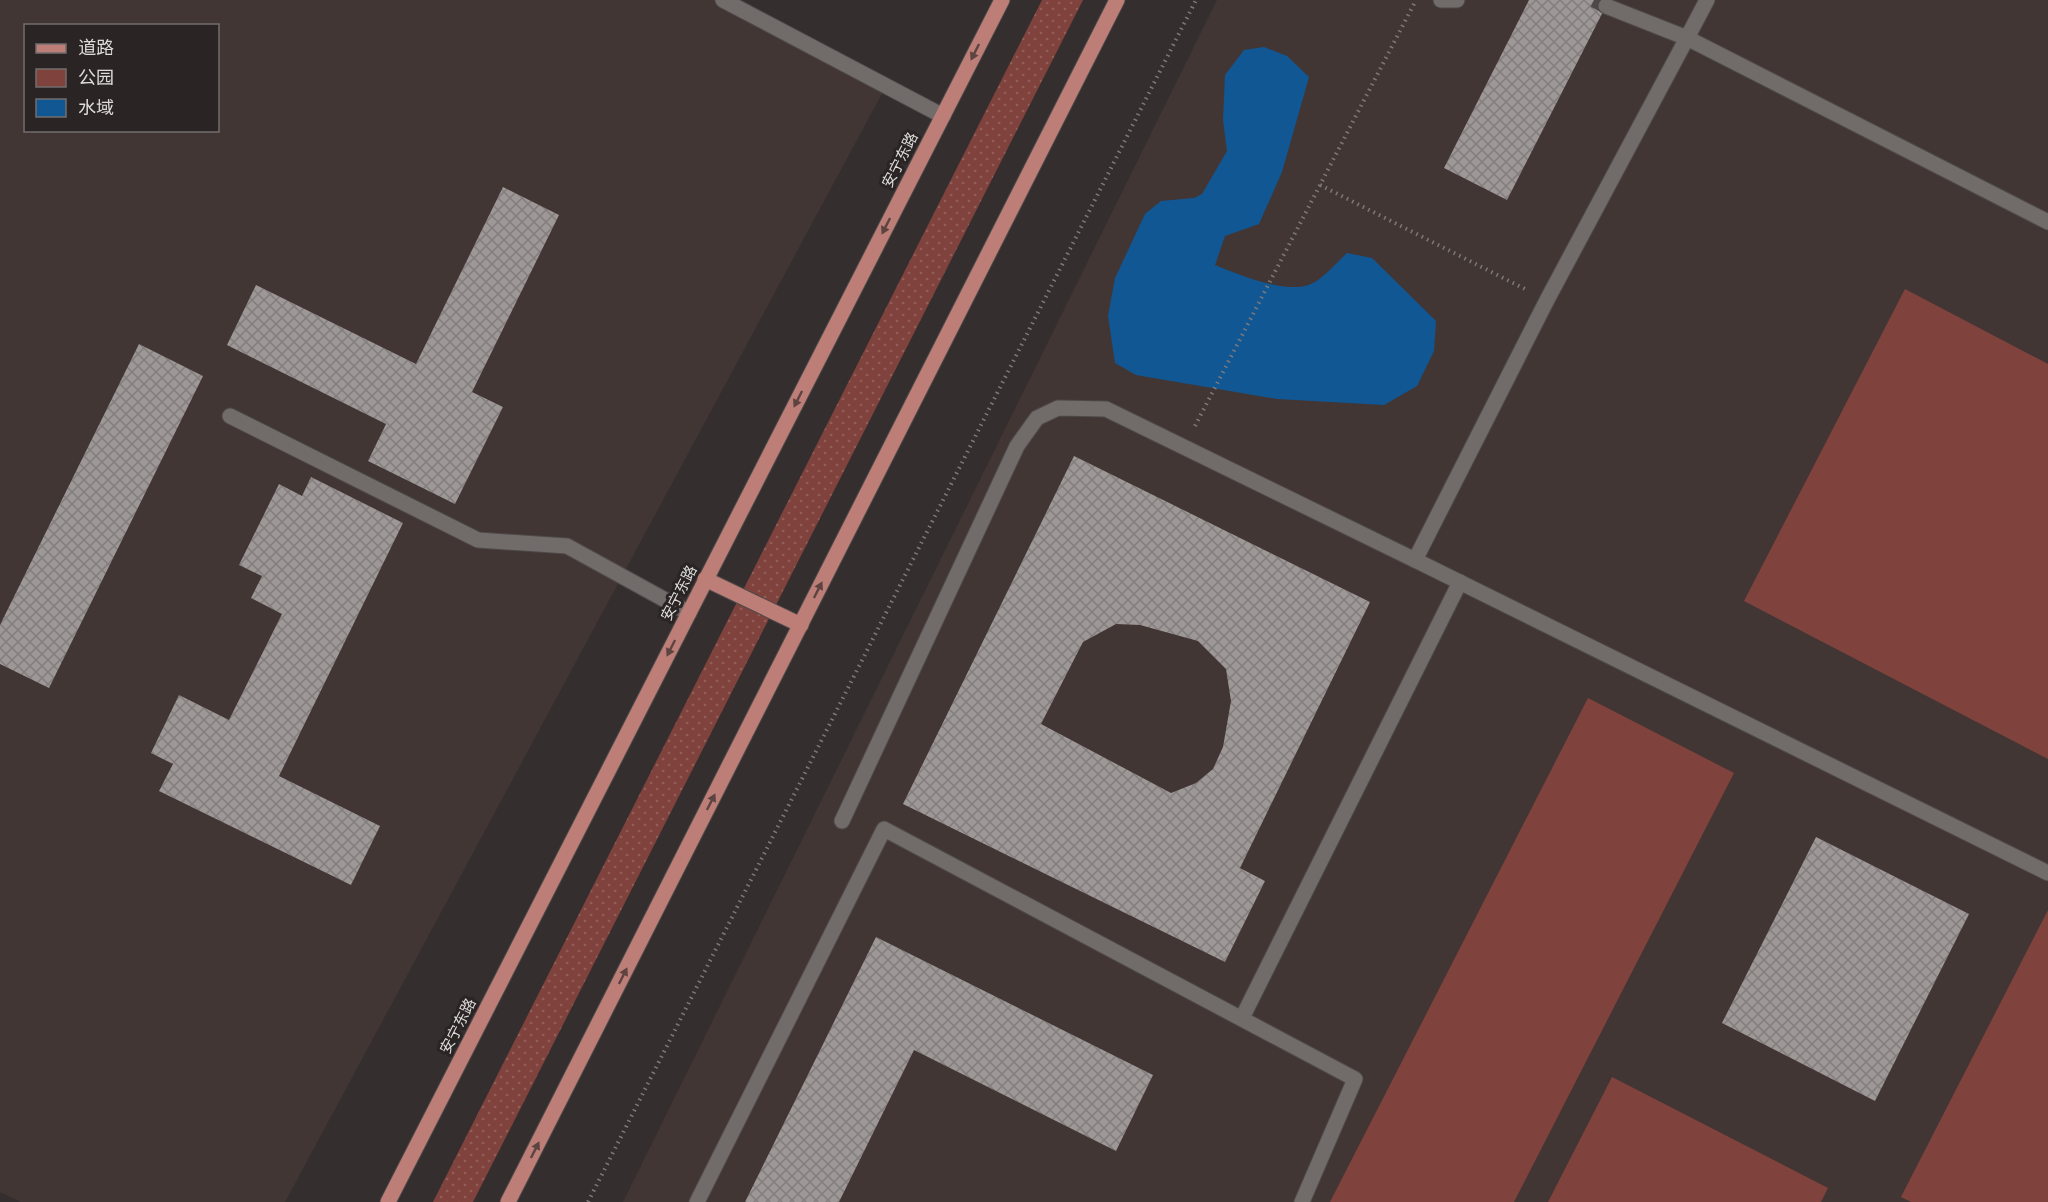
<svg xmlns="http://www.w3.org/2000/svg" width="2048" height="1202" viewBox="0 0 2048 1202" font-family="'Fira Sans','Noto Sans SC',sans-serif">
	<style>
		.built { fill: #423634; fill-rule: evenodd }
		.grass { fill: url(#grass-dots) }
		.green { fill: #80423d }
		.water { fill: #115794 }
		.building { fill: url(#building-cross-hatch); fill-rule: evenodd }
		.lines { fill: none; stroke-linecap: round; stroke-linejoin: round }
		.minor-tunnel { stroke: #4e4848; stroke-width: 15; stroke-dasharray: 15 8; stroke-linecap: butt }
		.minor-casing { stroke: #4e4a49; stroke-width: 17 }
		.major-casing { stroke: #4e4a49; stroke-width: 17 }
		.path { stroke: #7e7979; stroke-width: 4; stroke-dasharray: 1.5 4.5; stroke-linecap: butt }
		.minor { stroke: #716b6a; stroke-width: 15 }
		.major { stroke: #bd7e78; stroke-width: 15 }
		.oneway { fill: #5d4441 }
		.labels { text-anchor: middle; dominant-baseline: central; stroke-width: 6; stroke-linejoin: round; paint-order: stroke }
		.street-label { font-size: 15px; fill: #dedbdb; stroke: #2a2524 }
	</style>
	<defs>
		<pattern id="grass-dots" width="8" height="8" patternUnits="userSpaceOnUse" patternTransform="scale(1.5)"><rect width="8" height="8" fill="#80423d"/><path d="M2 2h.1M6 6h.1" fill="none" stroke="#925d58" stroke-width="1.8" stroke-linecap="round"/></pattern>
		<pattern id="building-cross-hatch" width="8" height="8" patternUnits="userSpaceOnUse" patternTransform="scale(1.5)"><rect width="8" height="8" fill="#9d9796"/><path d="M0 0l8 8M0 8l8-8" fill="none" stroke="#827e7d"/></pattern>
	</defs>
	<rect width="100%" height="100%" fill="#342e2e"/>
	<g class="built">
		<path d="M0,0H725L886,86L285,1202H21L0,1192ZM26,26H218V130H26Z"/>
		<path d="M1217,0H2048V1202H623Z"/>
	</g>
	<path class="grass" d="M1042,0H1083L473,1202H433Z"/>
	<g class="green">
		<path d="M1905,289L2048,364V759L1744,601Z"/>
		<path d="M1588,698L1734,773L1514,1202H1330Z"/>
		<path d="M2048,910V1202H1911L1901,1197Z"/>
		<path d="M1612,1077L1828,1188L1821,1202H1548Z"/>
	</g>
	<path class="water" d="M1264,47L1287,56L1309,77L1282,172L1259,224L1225,236L1215,265C1238,274 1286,295 1311,284C1323,279 1337,262 1347,253L1372,258L1436,321L1434,351L1417,386L1384,405L1277,399L1136,375L1115,363L1108,316L1115,278L1145,214L1161,201L1194,198L1202,194L1227,151L1223,120L1225,75L1244,50Z"/>
	<g class="building">
		<path d="M1529,0H1609L1507,200L1444,168Z"/>
		<path d="M503,187L559,215L472,392L503,407L455,504L368,461L386,424L227,345L256,285L416,364Z"/>
		<path d="M139,344L203,376L49,688L0,664V625Z"/>
		<path d="M1074,456L1370,602L1240,868L1265,881L1225,962L903,804ZM1116,624L1140,625L1198,641L1226,669L1231,701L1223,747L1213,769L1196,783L1171,793L1041,724L1083,642Z"/>
		<path d="M311,477L403,523L279,776L380,826L351,885L159,791L173,764L151,753L179,695L229,720L282,614L251,598L262,576L239,565L279,484L302,496Z"/>
		<path d="M1816,837L1969,914L1875,1101L1722,1023Z"/>
		<path d="M876,937L1153,1075L1116,1151L914,1050L839,1202H745Z"/>
	</g>
	<g class="lines">
		<path class="minor-tunnel" d="M1594,0L1606,6"/>
		<defs>
			<g id="minor">
				<path d="M723,0L943,116"/>
				<path d="M1441,0H1457"/>
				<path d="M1606,6L1687,38L1707,0"/>
				<path d="M2048,222L1687,38L1547,300L1415,560L2048,873"/>
				<path d="M230,416L478,540L567,546L689,613"/>
				<path d="M842,821L1017,446L1037,418L1058,408L1106,409L1415,560"/>
				<path d="M1242,1018L1460,582"/>
				<path d="M697,1202L884,829L1355,1079L1302,1202"/>
			</g>
			<g id="major">
				<path d="M705,579L801,625"/>
				<path d="M388,1202L1002,0"/>
				<path d="M508,1202L1117,0"/>
			</g>
		</defs>
		<use href="#minor" class="minor-casing"/>
		<use href="#major" class="major-casing"/>
		<g class="path">
			<path d="M1320,185L1525,289"/>
			<path d="M1195,426L1416,0"/>
			<path d="M588,1202L1196,0"/>
		</g>
		<use href="#minor" class="minor"/>
		<use href="#major" class="major"/>
	</g>
	<defs><path id="oneway-solid" d="M-6-.8H1V-3.2L6.5 0L1 3.2V.8H-6Z" transform="scale(1.5)"/></defs>
	<g class="oneway">
		<use href="#oneway-solid" transform="translate(975 52) rotate(117)"/>
		<use href="#oneway-solid" transform="translate(886 226) rotate(117)"/>
		<use href="#oneway-solid" transform="translate(798 399) rotate(117)"/>
		<use href="#oneway-solid" transform="translate(818 590) rotate(-63)"/>
		<use href="#oneway-solid" transform="translate(671 648) rotate(117)"/>
		<use href="#oneway-solid" transform="translate(711 802) rotate(-63)"/>
		<use href="#oneway-solid" transform="translate(623 976) rotate(-63)"/>
		<use href="#oneway-solid" transform="translate(535 1150) rotate(-63)"/>
	</g>
	<g class="labels">
		<g class="street-label">
			<text transform="translate(900 160) rotate(-63)">安宁东路</text>
			<text transform="translate(679 593) rotate(-63)">安宁东路</text>
			<text transform="translate(458 1026) rotate(-63)">安宁东路</text>
		</g>
	</g>
	<rect x="24" y="24" width="195" height="108" fill="#2a2524" stroke="#726e6d" stroke-width="1.5"/>
	<rect x="36" y="44" width="30" height="9" fill="#bd7e78" stroke="#726e6d" stroke-width="1.5"/>
	<text x="78" y="54" font-size="18" fill="#dedbdb">道路</text>
	<rect x="36" y="69" width="30" height="18" fill="#80423d" stroke="#726e6d" stroke-width="1.5"/>
	<text x="78" y="84" font-size="18" fill="#dedbdb">公园</text>
	<rect x="36" y="99" width="30" height="18" fill="#115794" stroke="#726e6d" stroke-width="1.5"/>
	<text x="78" y="114" font-size="18" fill="#dedbdb">水域</text>
</svg>
